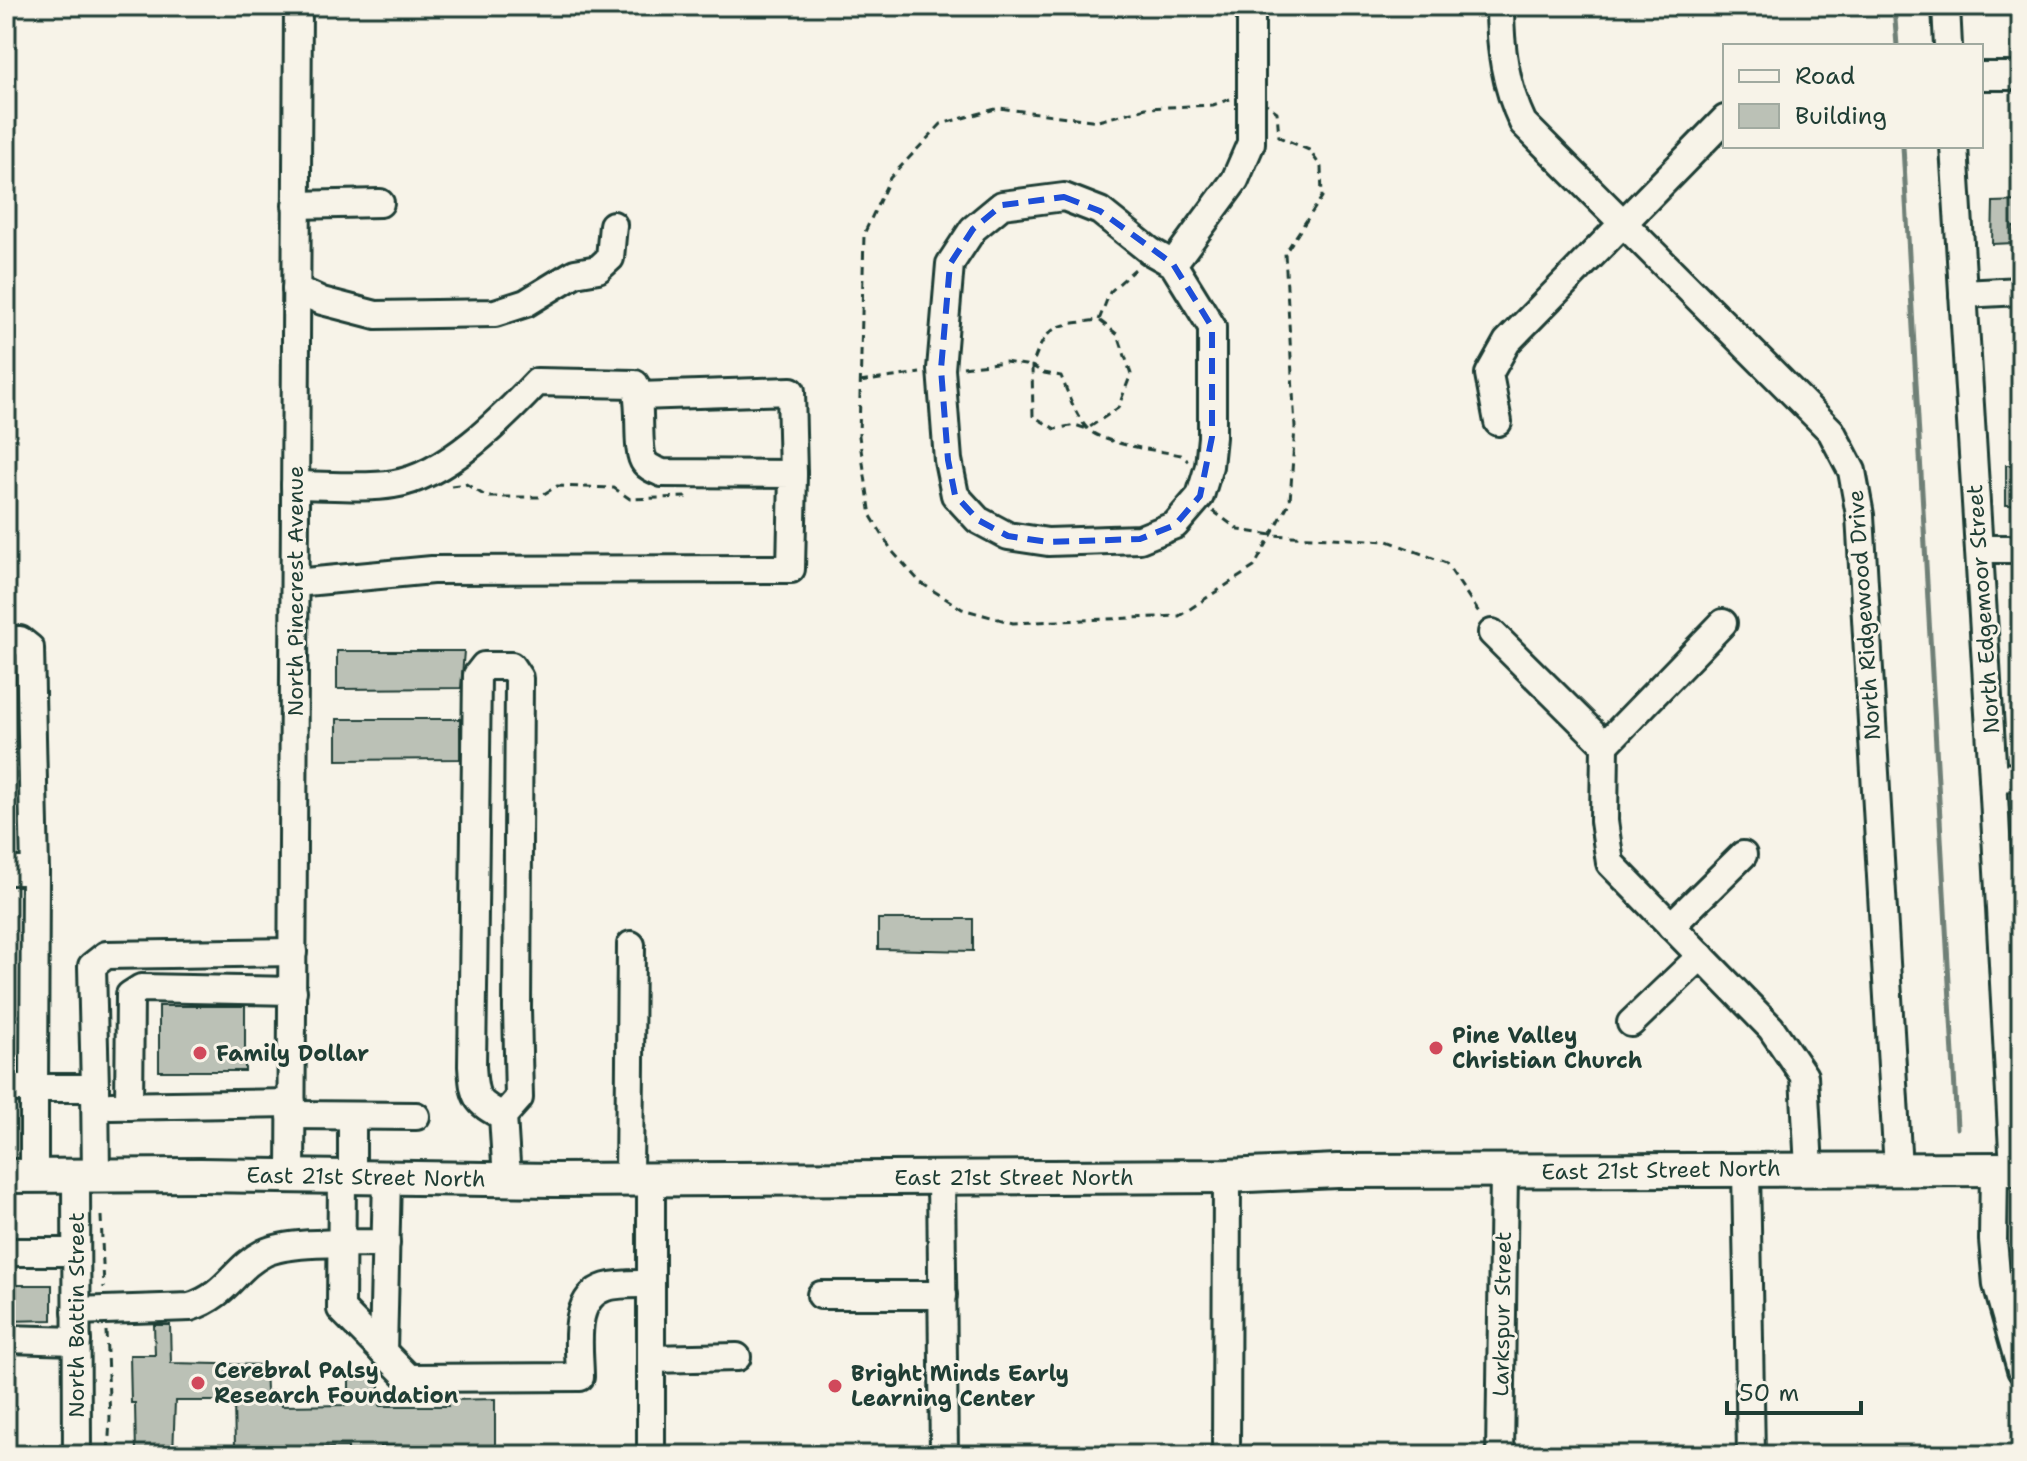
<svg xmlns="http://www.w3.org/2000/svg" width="2027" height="1461" viewBox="0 0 2027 1461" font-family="'Shantell Sans',sans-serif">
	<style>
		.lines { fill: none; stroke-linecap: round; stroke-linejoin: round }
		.stream { stroke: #6f8077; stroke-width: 5 }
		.building { fill: #bbc1b6; stroke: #1f3d34; stroke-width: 2 }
		.minor-casing { stroke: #1f3d34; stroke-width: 32 }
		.major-casing { stroke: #1f3d34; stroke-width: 38 }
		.path { stroke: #1f3d34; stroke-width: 3; stroke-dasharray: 8 6; stroke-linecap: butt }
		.minor { stroke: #f7f3e8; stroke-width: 26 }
		.major { stroke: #f7f3e8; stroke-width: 32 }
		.marked { fill: none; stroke: #1d4ed8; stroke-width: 6; stroke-dasharray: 16 10; stroke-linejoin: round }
		.poi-dot { fill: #d1495b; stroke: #f7f3e8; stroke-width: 3 }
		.labels { text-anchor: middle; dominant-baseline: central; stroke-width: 6; stroke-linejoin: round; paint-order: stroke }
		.street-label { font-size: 22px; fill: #1f3d34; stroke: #f7f3e8 }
		.poi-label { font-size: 22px; font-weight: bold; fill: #1f3d34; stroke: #f7f3e8; text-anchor: start }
	</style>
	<rect width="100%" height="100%" fill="#f7f3e8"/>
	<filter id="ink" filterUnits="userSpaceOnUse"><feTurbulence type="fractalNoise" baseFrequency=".0125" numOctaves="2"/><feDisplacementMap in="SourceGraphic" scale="16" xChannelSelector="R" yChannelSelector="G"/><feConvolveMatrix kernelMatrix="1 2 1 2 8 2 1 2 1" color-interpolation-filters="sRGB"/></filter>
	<g filter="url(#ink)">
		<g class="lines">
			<g class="stream">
				<path d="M1894,6L1897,46"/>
				<path d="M1903,146L1957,1128"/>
			</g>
		</g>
		<g class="building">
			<path d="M2021,201V227H2013L2014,243L1992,244L1993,202Z"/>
			<rect x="2006" y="465" width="15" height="40"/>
			<path d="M337,651H464L461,688L337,689Z"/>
			<path d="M337,719H460V759L337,760Z"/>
			<path d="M878,919H973V951L878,949Z"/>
			<rect x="159" y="1006" width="86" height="65"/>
			<path d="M6,1285H52V1320L6,1321Z"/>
			<path d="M154,1325H170L171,1363L265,1365L266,1391H272V1401H281V1406L349,1405V1375H380V1406H448V1400L495,1399V1446H490V1455H449V1446H381V1455H348V1447L281,1448V1455H239V1447H235L234,1401H175L173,1455H136L135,1403H131L130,1355H155Z"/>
		</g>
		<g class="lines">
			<defs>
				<g id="minor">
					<path d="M1500,6C1500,48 1505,85 1523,123L1831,431L1852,471L1860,515L1898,1169"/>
					<path d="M1946,6L1948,46"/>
					<path d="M1981,76H2021"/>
					<path d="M1954,146L1993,778L2014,1169"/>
					<path d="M296,205L380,203"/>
					<path d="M1173,264L1212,327V437L1209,466L1200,496L1175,525L1140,539L1048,542L1008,536L978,520L955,495L948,460L941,369L950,264L973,229L1002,205L1064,197L1100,211L1150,251L1173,264L1235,180L1251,143V6"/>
					<path d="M296,289L322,301L376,315L495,313L526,303L575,273L598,269L610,258L613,225"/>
					<path d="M1963,294L2021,291"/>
					<path d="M639,396L791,391L793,474"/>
					<path d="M1498,422L1489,374L1507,342L1725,119"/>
					<path d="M1979,549H2021"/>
					<path d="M295,583L432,570L791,569L793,474L662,473C655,470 649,468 645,463C635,451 643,405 635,384L537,382C502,419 446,476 394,484C366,489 325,485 295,485"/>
					<path d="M1492,633L1605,745L1604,821L1610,863L1771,1028L1804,1076L1809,1168"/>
					<path d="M6,640H20L30,648L35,871H6"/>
					<path d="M1605,745L1723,623"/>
					<path d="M1993,778L2021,777"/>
					<path d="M35,871L34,1088H95L96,1175"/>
					<path d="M1671,926L1743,855"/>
					<path d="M1631,1023L1701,956"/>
					<path d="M6,1088H34V1175"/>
					<path d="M95,1088L92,966L106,955L293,952"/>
					<path d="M111,1106L292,1103"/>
					<path d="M129,1106L130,995L141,988L293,991"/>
					<path d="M291,1115L416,1116"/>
					<path d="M352,1116V1177"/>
					<path d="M503,1116L519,1098L517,1008L519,678L511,666H484L477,675L472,1066C474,1097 475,1102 503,1116L507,1179"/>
					<path d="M1746,1169L1751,1455"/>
					<path d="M1994,1169L1993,1240L1997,1285L2021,1370"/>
					<path d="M76,1175L77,1455"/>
					<path d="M291,1176L298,6"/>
					<path d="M342,1177L341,1309L409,1378L580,1377C580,1349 570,1298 606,1287C620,1283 636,1284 651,1284"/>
					<path d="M941,1178L944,1455"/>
					<path d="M629,1179L631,945"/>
					<path d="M651,1179V1455"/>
					<path d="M6,1252H76"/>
					<path d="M821,1295H943"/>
					<path d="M76,1311L190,1307C228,1295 234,1268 264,1253C291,1240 354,1244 386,1243"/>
					<path d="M6,1339L77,1341"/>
					<path d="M383,1352L387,1177"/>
					<path d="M651,1359L737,1357"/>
					<path d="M1226,1455L1227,1176"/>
					<path d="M1500,1455L1504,1173"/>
				</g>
				<path id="major" d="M6,1176L201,1175L554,1180L1227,1176L1337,1171L2021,1169"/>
			</defs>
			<use href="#minor" class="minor-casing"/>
			<use href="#major" class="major-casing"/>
			<g class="path">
				<path d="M1250,92L1277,112L1279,137L1309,150L1321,167L1322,197L1285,253L1295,427L1290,501L1254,567L1179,616L1013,623L962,609L921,583L892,551L871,516L859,436L864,234L890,178L941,124L999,108L1098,121L1146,108L1213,105Z"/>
				<path d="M1099,320L1110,292L1135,269"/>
				<path d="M963,367L1005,362L1032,366L1033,416L1055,429L1075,425L1087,429L1118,408L1131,374L1118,335L1099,320C1056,325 1047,323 1032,366L1044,373L1061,376C1068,393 1074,412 1086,427C1101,445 1157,450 1181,455L1188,461"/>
				<path d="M860,382L920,373"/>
				<path d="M451,486L466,484L487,497H539L557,486L614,488L630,499L686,497L689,495"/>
				<path d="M1213,511L1239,530L1272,535L1388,541L1446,563L1480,614"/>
				<path d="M101,1216L104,1288"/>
				<path d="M106,1331L110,1418L108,1455"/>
			</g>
			<use href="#minor" class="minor"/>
			<use href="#major" class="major"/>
		</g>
	</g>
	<path class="marked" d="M1064,197L1100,211L1173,264L1212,327V437L1200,496L1175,525L1140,539L1048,542L1008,536L978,520L955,495L948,460L941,369L950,264L973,229L1002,205Z"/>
	<g class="poi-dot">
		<circle cx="1436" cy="1048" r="8"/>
		<circle cx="200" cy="1053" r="8"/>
		<circle cx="198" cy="1383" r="8"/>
		<circle cx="835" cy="1386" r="8"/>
	</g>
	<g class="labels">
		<g class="street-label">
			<text transform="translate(295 591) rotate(-90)">North Pinecrest Avenue</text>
			<text transform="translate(1983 609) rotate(-94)">North Edgemoor Street</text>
			<text transform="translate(1864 615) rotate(-94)">North Ridgewood Drive</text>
			<text transform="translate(1661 1170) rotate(-1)">East 21st Street North</text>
			<text transform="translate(366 1177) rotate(1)">East 21st Street North</text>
			<text x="1014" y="1177">East 21st Street North</text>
			<text transform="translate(1502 1314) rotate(-89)">Larkspur Street</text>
			<text transform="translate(76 1315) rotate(-90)">North Battin Street</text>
		</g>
		<g class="poi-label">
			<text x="1452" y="1035">Pine Valley<tspan x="1452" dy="25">Christian Church</tspan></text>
			<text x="216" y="1053">Family Dollar</text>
			<text x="214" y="1370">Cerebral Palsy<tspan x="214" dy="25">Research Foundation</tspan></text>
			<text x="851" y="1373">Bright Minds Early<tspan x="851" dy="25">Learning Center</tspan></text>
		</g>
	</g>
	<rect width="2027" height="1461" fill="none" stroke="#f7f3e8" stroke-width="32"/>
	<rect x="16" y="16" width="1995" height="1429" fill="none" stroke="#1f3d34" stroke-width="3" filter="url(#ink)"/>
	<rect x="1723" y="44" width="260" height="104" fill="#f7f3e8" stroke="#a1aaa0" stroke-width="2"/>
	<rect x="1739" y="70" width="40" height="12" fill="#f7f3e8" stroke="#a1aaa0" stroke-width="2"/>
	<text x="1795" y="84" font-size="24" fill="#1f3d34">Road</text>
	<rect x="1739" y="104" width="40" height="24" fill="#bbc1b6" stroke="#a1aaa0" stroke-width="2"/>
	<text x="1795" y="124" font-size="24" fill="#1f3d34">Building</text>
	<path d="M1727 1401v12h134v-12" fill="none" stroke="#1f3d34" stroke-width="4"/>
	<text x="1739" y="1401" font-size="24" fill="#1f3d34" stroke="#f7f3e8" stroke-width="6" paint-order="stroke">50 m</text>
</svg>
